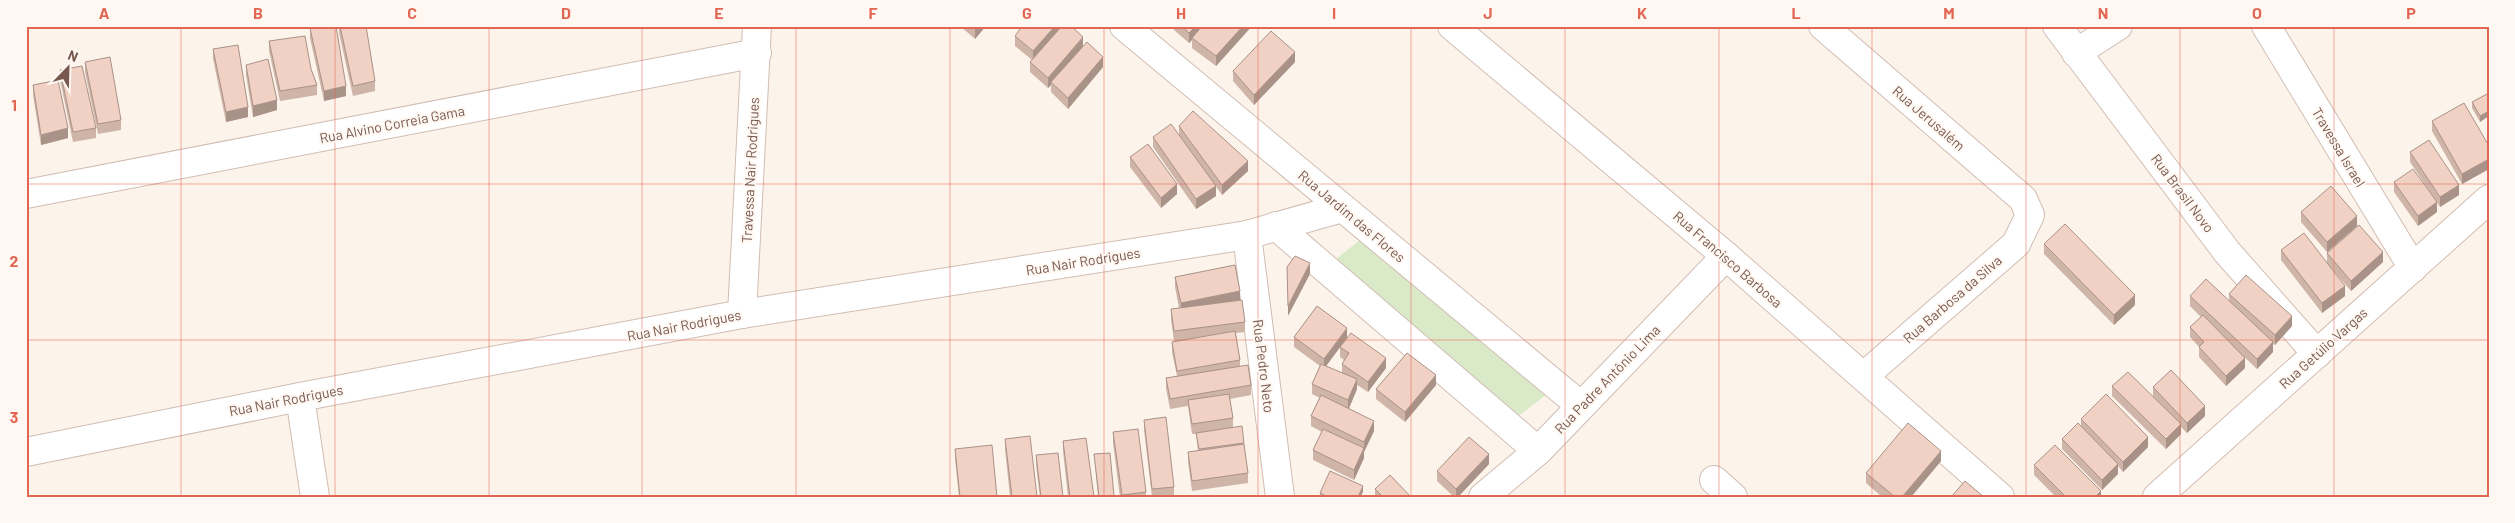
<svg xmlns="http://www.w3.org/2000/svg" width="2515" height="523" viewBox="0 0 2515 523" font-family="Barlow,sans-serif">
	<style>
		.green { fill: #daeac9 }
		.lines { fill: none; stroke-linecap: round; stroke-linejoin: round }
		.street-casing { stroke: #d1bdb3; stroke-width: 30 }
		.secondary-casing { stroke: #d4bcb0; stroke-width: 30 }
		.street { stroke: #fff; stroke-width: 28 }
		.secondary { stroke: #fff; stroke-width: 28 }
		.wall { fill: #cfb4a8 }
		.shaded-wall { fill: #a99288 }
		.building { fill: #f1d1c3; stroke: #a99288 }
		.grid { fill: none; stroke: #e26654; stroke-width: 1; stroke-opacity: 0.55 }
		.labels { text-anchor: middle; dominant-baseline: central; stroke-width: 4; stroke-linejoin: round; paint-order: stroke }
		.street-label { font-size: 14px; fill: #77584e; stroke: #fff8f2 }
		.neatline { fill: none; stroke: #e26654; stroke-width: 2 }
		.grid-label { font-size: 16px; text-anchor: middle; font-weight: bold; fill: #e26654 }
	</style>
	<rect width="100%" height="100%" fill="#fcf4eb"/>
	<path class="green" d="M1360,240L1546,395L1516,418L1332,262Z"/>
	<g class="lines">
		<defs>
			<g id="street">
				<path d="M1124,26L1581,406"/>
				<path d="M1452,26L1726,256L2000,497"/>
				<path d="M1823,26L2023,199L2030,215L2016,244L1864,376"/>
				<path d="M2057,26L2227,252L2317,354"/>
				<path d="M2266,26L2413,268"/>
				<path d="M2076,53L2118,26"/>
				<path d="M26,194L757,53"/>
				<path d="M1276,226L1538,451"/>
				<path d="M1247,235L1280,497"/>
				<path d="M742,314L757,26"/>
				<path d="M300,397L315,497"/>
				<path d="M26,452L300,397L742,314L1247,235L1342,208"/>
				<path d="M1714,480L1733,497"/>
				<path d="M1483,497L1538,451L1726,256"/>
			</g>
			<path id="secondary" d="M2157,497L2489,199"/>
		</defs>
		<use href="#street" class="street-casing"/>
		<use href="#secondary" class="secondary-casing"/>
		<use href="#street" class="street"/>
		<use href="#secondary" class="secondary"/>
	</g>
	<g class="wall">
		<path d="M339,26H366L375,81V91L353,96L339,33Z"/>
		<path d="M960,26H986L975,39Z"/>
		<path d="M1174,26H1252L1216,66L1192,48V40L1189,43L1174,30Z"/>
		<path d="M310,28L346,96L324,101L310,38Z"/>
		<path d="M1015,36L1083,46L1103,67L1068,109L1051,92V85L1048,88L1030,72V62L1032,60L1015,46Z"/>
		<path d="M269,41L311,69L317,85V95L280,101L269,51Z"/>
		<path d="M213,49L248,117L226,122L213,59Z"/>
		<path d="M85,62L121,120V130L98,134L85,72Z"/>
		<path d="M1295,62L1254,105L1233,81V71Z"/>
		<path d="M246,65L277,110L253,117L246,75Z"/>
		<path d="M60,70L96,128V138L73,142L60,80Z"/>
		<path d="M33,85L68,138L41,145L33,95Z"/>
		<path d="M2489,93L2480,122L2472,108V102Z"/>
		<path d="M2432,121L2489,146V169L2462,184L2432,131Z"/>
		<path d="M1179,126L1248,171L1222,195L1208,175L1216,196L1196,209L1153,147V137L1179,135Z"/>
		<path d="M2410,152L2459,195L2440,207L2410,162Z"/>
		<path d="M1130,157L1177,194L1161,208L1130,167Z"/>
		<path d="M2394,182L2437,212L2418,226L2394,192Z"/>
		<path d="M2301,212L2357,226L2327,252L2301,222Z"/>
		<path d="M2044,244L2135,305L2114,325L2044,254Z"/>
		<path d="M2281,250L2327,262V253L2383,262L2351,291L2331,268L2345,296L2322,313L2281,260Z"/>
		<path d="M1175,277L1240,300L1245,322V332L1236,333L1240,360V366L1251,385V395L1230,399L1233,418V428L1244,443L1248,473V483L1192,491L1188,462V452L1198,451L1196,434H1192L1188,406L1170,409L1166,388V378L1177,376L1172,352V342L1174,341L1171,319V309L1179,308L1175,287Z"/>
		<path d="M2229,294L2292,326L2275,345L2273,344V352L2257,369L2238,351L2245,368L2226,386L2199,357V347L2190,337V327L2201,317L2190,306V296L2229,300Z"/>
		<path d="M1317,306L1326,366L1342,373V364L1344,360L1340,357V347L1386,368L1368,392L1357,385V389L1349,409L1374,431L1364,452V458L1354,480L1313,460V450L1322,432L1311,426V416L1320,398L1312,394V384L1320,366L1294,347V337Z"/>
		<path d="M1436,385L1405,422L1376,399V389Z"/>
		<path d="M2112,386L2153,397V387L2205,416L2187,433L2181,427V434L2166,449L2112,396Z"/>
		<path d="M2081,419L2148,447L2123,472L2118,466V474L2102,490L2062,449V439L2081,426Z"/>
		<path d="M1144,420L1174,487V497H1152L1144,430Z"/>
		<path d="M1113,432L1146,492V497H1120L1113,443Z"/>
		<path d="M1005,439L1037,497H1010L1005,449Z"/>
		<path d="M1063,441L1094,497H1068L1063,451Z"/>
		<path d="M955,449L997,497H959L955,459Z"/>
		<path d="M1110,453L1114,497H1098L1094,454Z"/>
		<path d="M1036,455L1063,497H1040L1036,465Z"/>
		<path d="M1941,461L1911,497H1882L1866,483V473Z"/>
		<path d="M1489,464L1458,497H1454L1437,481V471Z"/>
		<path d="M2034,465L2101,497H2056L2034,475Z"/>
		<path d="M1375,489L1411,497H1375Z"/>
		<path d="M1363,492L1360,497H1320V493Z"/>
	</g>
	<g class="shaded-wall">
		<path d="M977,26H986L975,39V29Z"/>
		<path d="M1055,26H1064L1033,61V51Z"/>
		<path d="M1196,26H1205L1192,38V40L1189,43V33Z"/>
		<path d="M1243,26H1252L1216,66V56Z"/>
		<path d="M1083,37V47L1051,82V85L1048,88V78Z"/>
		<path d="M1295,52V62L1254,105V95Z"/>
		<path d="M1103,57V67L1068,109V98Z"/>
		<path d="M346,86V96L324,101V91Z"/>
		<path d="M277,100V110L253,117V106Z"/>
		<path d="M248,107V117L226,122V112Z"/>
		<path d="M2489,111V116L2480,122V116Z"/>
		<path d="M68,128V138L41,145V135Z"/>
		<path d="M2489,159V169L2462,184V174Z"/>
		<path d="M1248,161V171L1222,195V185Z"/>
		<path d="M1177,184V194L1161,208V198Z"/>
		<path d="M2459,185V195L2440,207V197Z"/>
		<path d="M1216,186V196L1196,209V199Z"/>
		<path d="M2437,202V212L2418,226V216Z"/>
		<path d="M2357,216V226L2327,252V242Z"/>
		<path d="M2383,252V262L2351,291V281Z"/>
		<path d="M1310,263V274L1288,316V306Z"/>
		<path d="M2345,286V296L2322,313V303Z"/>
		<path d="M1240,291V301L1181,313V303Z"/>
		<path d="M2135,295V305L2114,325V315Z"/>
		<path d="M2292,316V326L2275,345V335Z"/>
		<path d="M1347,328V338L1324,369V359Z"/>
		<path d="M2273,342V352L2257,369V359Z"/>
		<path d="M1386,358V368L1368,392V382Z"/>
		<path d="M2245,358V368L2226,386V376Z"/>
		<path d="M1436,375V385L1405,422V412Z"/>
		<path d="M1357,379V389L1348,410V400Z"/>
		<path d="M2205,406V416L2187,433V423Z"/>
		<path d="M1374,421V431L1364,452V442Z"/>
		<path d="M2181,424V434L2166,449V439Z"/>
		<path d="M2148,437V447L2123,472V462Z"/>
		<path d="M1364,448V458L1354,480V470Z"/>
		<path d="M1941,451V461L1911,497H1902Z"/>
		<path d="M1489,454V464L1458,497H1456V489Z"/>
		<path d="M2118,464V474L2102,490V480Z"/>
		<path d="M1363,486V492L1360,497H1358Z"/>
		<path d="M2101,491V497H2095Z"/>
	</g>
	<g class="building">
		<path d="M319,26H336L346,86L324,91L310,28Z"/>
		<path d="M340,26H366L375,81L353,86Z"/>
		<path d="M971,26H977L975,29Z"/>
		<path d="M1022,26H1055L1033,51L1015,36Z"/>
		<path d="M1062,26H1071L1083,37L1048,78L1030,62Z"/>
		<path d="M1182,26H1196L1189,33Z"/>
		<path d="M1202,26H1243L1216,56L1192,38Z"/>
		<path d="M1271,31L1295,52L1254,95L1233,71Z"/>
		<path d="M305,36L311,69L317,85L280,91L269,41Z"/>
		<path d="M1087,42L1103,57L1068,98L1051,82Z"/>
		<path d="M238,45L248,107L226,112L213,49Z"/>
		<path d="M110,57L121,120L98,124L85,62Z"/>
		<path d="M268,59L277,100L253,106L246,65Z"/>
		<path d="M82,66L96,128L73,132L60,70Z"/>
		<path d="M58,80L68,128L41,135L33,85Z"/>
		<path d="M2489,93V111L2480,116L2472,102Z"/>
		<path d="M2464,103L2489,146V159L2462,174L2432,121Z"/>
		<path d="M1193,111L1248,161L1222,185L1179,126Z"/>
		<path d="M1171,124L1216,186L1196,199L1153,137Z"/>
		<path d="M2429,140L2459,185L2440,197L2410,152Z"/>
		<path d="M1148,144L1177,184L1161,198L1130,157Z"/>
		<path d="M2413,169L2437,202L2418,216L2394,182Z"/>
		<path d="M2331,186L2357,216L2327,242L2301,212Z"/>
		<path d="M2065,224L2135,295L2114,315L2044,244Z"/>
		<path d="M2359,225L2383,252L2351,281L2327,253Z"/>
		<path d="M2304,233L2345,286L2322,303L2281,250Z"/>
		<path d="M1295,256L1310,263L1288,306L1287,267Z"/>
		<path d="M1235,265L1240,291L1181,303L1175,277Z"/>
		<path d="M2246,275L2292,316L2275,335L2229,294Z"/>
		<path d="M2206,279L2273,342L2257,359L2190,296Z"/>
		<path d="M1242,300L1245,322L1174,331L1171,309Z"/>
		<path d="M1317,306L1347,328L1324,359L1294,337Z"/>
		<path d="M2203,315L2245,358L2226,376L2199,347L2204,342L2190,327Z"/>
		<path d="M1235,331L1240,360L1177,371L1172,342Z"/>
		<path d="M1351,333L1386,358L1368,382L1342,364L1349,353L1340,347Z"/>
		<path d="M1407,353L1436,375L1405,412L1376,389Z"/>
		<path d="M1321,364L1357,379L1348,400L1312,384Z"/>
		<path d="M1248,365L1251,385L1170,399L1166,378Z"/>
		<path d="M2171,370L2205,406L2187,423L2153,387Z"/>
		<path d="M2128,372L2181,424L2166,439L2112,386Z"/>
		<path d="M1229,394L1233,418L1192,424L1188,400Z"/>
		<path d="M2106,394L2148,437L2123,462L2081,419Z"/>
		<path d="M1321,395L1374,421L1364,442L1311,416Z"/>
		<path d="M1166,417L1174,487L1152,489L1144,420Z"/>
		<path d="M1908,423L1941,451L1902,497H1895L1866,473Z"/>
		<path d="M2078,423L2118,464L2102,480L2062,439Z"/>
		<path d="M1242,426L1244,443L1199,449L1196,433Z"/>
		<path d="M1138,429L1146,492L1122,495L1113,432Z"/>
		<path d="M1323,429L1364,448L1354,470L1313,450Z"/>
		<path d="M1030,436L1037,497H1012L1005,439Z"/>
		<path d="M1469,437L1489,454L1456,489L1437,471Z"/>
		<path d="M1086,438L1094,497H1070L1063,441Z"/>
		<path d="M1244,444L1248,473L1192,481L1188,452Z"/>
		<path d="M992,445L997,497H960L955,449Z"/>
		<path d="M2055,445L2101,491L2095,497H2066L2034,465Z"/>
		<path d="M1058,453L1063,497H1041L1036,455Z"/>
		<path d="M1110,453L1114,496L1099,497L1094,454Z"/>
		<path d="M1330,471L1363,486L1358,497H1328L1320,493Z"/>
		<path d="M1390,475L1411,497H1383L1375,489Z"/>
		<path d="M1965,481L1984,497H1951Z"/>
	</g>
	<path class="grid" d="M181,26V497M335,26V497M489,26V497M642,26V497M796,26V497M950,26V497M1104,26V497M1258,26V497M1411,26V497M1565,26V497M1719,26V497M1872,26V497M2026,26V497M2180,26V497M2334,26V497M26,184H2489M26,340H2489"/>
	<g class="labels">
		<g class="street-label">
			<text transform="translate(1929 118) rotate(41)">Rua Jerusalém</text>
			<text transform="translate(392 124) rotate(-11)">Rua Alvino Correia Gama</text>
			<text transform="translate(2339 147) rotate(59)">Travessa Israel</text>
			<text transform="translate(750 170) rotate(-87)">Travessa Nair Rodrigues</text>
			<text transform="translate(2183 193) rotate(53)">Rua Brasil Novo</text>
			<text transform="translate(1352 216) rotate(40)">Rua Jardim das Flores</text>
			<text transform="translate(1728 259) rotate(41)">Rua Francisco Barbosa</text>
			<text transform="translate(1083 261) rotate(-9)">Rua Nair Rodrigues</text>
			<text transform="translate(1952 299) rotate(-41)">Rua Barbosa da Silva</text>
			<text transform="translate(684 325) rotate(-11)">Rua Nair Rodrigues</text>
			<text transform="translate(2323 348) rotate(-42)">Rua Getúlio Vargas</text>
			<text transform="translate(1264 366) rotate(83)">Rua Pedro Neto</text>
			<text transform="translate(1607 379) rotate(-46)">Rua Padre Antônio Lima</text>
			<text transform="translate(286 400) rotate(-11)">Rua Nair Rodrigues</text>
		</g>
	</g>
	<rect width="2515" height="523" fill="none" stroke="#fff8f2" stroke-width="55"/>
	<g transform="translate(68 68) rotate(23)" stroke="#fff8f2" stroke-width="4" paint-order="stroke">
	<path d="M0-4L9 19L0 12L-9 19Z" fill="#77584e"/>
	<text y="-8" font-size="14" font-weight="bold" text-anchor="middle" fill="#77584e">N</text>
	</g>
	<rect x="28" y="28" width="2460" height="468" class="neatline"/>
	<g class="grid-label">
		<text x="104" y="19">A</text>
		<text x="258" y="19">B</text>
		<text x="412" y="19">C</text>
		<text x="566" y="19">D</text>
		<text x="719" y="19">E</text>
		<text x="873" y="19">F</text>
		<text x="1027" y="19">G</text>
		<text x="1181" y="19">H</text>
		<text x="1334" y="19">I</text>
		<text x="1488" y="19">J</text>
		<text x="1642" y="19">K</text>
		<text x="1796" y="19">L</text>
		<text x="1949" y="19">M</text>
		<text x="2103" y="19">N</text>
		<text x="2257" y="19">O</text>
		<text x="2411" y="19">P</text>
		<text x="14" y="111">1</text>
		<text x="14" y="267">2</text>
		<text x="14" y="423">3</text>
	</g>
</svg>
